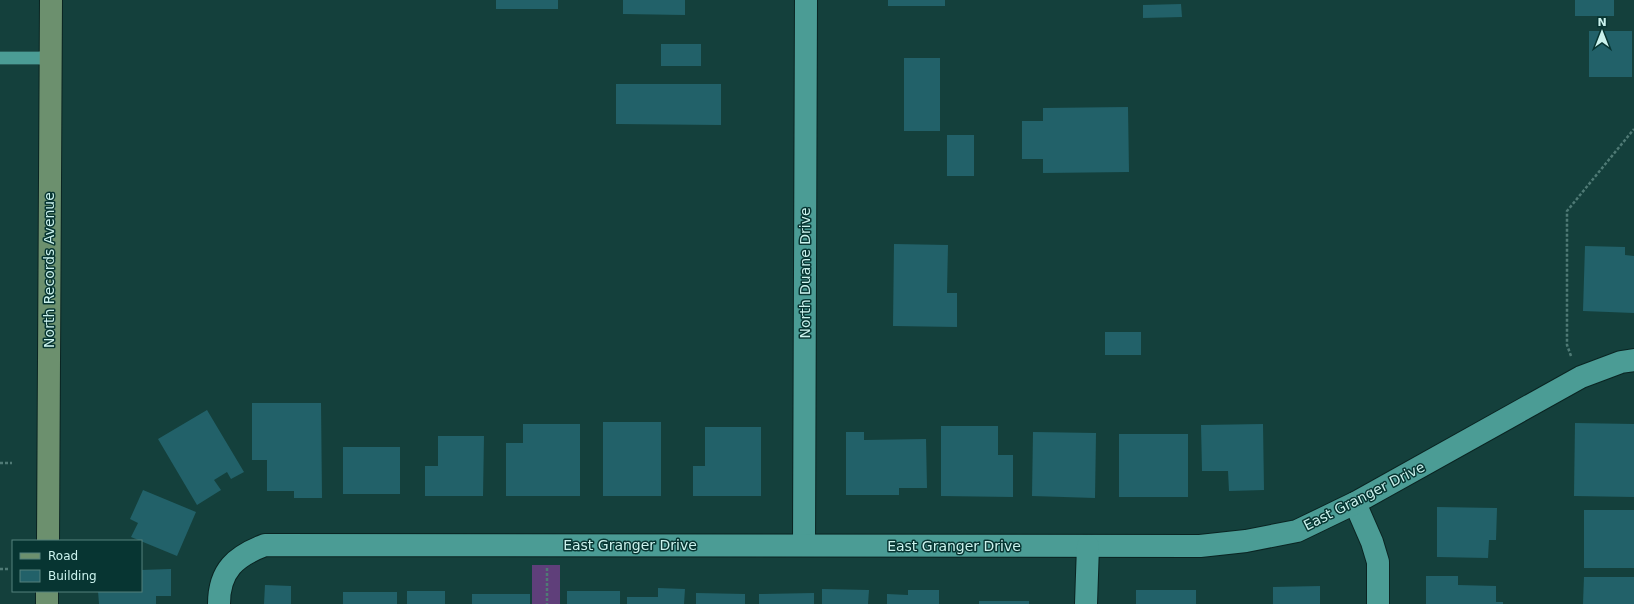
<svg xmlns="http://www.w3.org/2000/svg" width="1634" height="604" viewBox="0 0 1634 604" font-family="'DejaVu Sans',sans-serif">
	<style>
		.green { fill: #5f3f7a }
		.building { fill: #226169 }
		.lines { fill: none; stroke-linecap: round; stroke-linejoin: round }
		.lane-casing { stroke: #0a2422; stroke-width: 14 }
		.street-casing { stroke: #0a2422; stroke-width: 24 }
		.secondary-casing { stroke: #0a2422; stroke-width: 24 }
		.path { stroke: #4f7a75; stroke-width: 2.5; stroke-dasharray: 3 2; stroke-linecap: butt }
		.lane { stroke: #4b9c95; stroke-width: 13 }
		.street { stroke: #4b9c95; stroke-width: 22 }
		.secondary { stroke: #6c906e; stroke-width: 22 }
		.labels { text-anchor: middle; dominant-baseline: central; stroke-width: 3; stroke-linejoin: round; paint-order: stroke }
		.street-label { font-size: 14px; fill: #cbf2ed; stroke: #073532 }
	</style>
	<rect width="100%" height="100%" fill="#14403c"/>
	<rect class="green" x="532" y="565" width="28" height="39"/>
	<g class="building">
		<rect x="496" y="0" width="62" height="9"/>
		<path d="M623,0H685V15L623,14Z"/>
		<rect x="888" y="0" width="57" height="6"/>
		<rect x="1575" y="0" width="39" height="16"/>
		<path d="M1181,4L1182,17L1143,18V5Z"/>
		<rect x="1589" y="31" width="43" height="46"/>
		<rect x="661" y="44" width="40" height="22"/>
		<rect x="904" y="58" width="36" height="73"/>
		<path d="M616,84H721V125L616,124Z"/>
		<path d="M1128,107L1129,172L1043,173V159H1022V121H1043V108Z"/>
		<rect x="947" y="135" width="27" height="41"/>
		<path d="M894,244L948,245L947,293H957V327L893,326Z"/>
		<path d="M1585,246L1625,247V255L1634,256V313L1583,311Z"/>
		<rect x="1105" y="332" width="36" height="23"/>
		<path d="M252,403H321L322,498H294V491H267V460H252Z"/>
		<path d="M207,410L244,472L231,479L227,472L214,480L221,490L197,505L158,439Z"/>
		<rect x="603" y="422" width="58" height="74"/>
		<path d="M1575,423L1634,424V497L1574,496Z"/>
		<path d="M523,424H580V496H506V443H523Z"/>
		<path d="M1263,424L1264,490L1229,491L1228,471H1202L1201,425Z"/>
		<path d="M941,426H998V455H1013V497L941,496Z"/>
		<path d="M705,427H761V496H693V466H705Z"/>
		<path d="M846,432H864V440L926,439L927,488H899V495H846Z"/>
		<path d="M1033,432L1096,433L1095,498L1032,496Z"/>
		<rect x="1119" y="434" width="69" height="63"/>
		<path d="M438,436H484L483,496H425V466H438Z"/>
		<rect x="343" y="447" width="57" height="47"/>
		<path d="M143,490L196,512L177,556L131,537L138,523L130,519Z"/>
		<path d="M1437,507L1497,508L1496,540H1489L1488,558L1437,557Z"/>
		<rect x="1584" y="510" width="50" height="58"/>
		<path d="M171,569V596H156V604H99L98,591H141V570Z"/>
		<path d="M1426,576H1458V585L1496,586V602H1503V604H1426Z"/>
		<path d="M1584,577H1634V604H1583Z"/>
		<path d="M265,585L291,586V604H264Z"/>
		<path d="M1320,586V604H1273V587Z"/>
		<path d="M658,588L685,589L684,604H627V597H658Z"/>
		<path d="M822,589L869,590L868,604H822Z"/>
		<path d="M908,590H939V604H887V594L908,595Z"/>
		<rect x="1136" y="590" width="60" height="14"/>
		<rect x="407" y="591" width="38" height="13"/>
		<rect x="567" y="591" width="53" height="13"/>
		<rect x="343" y="592" width="54" height="12"/>
		<path d="M696,593L745,594V604H696Z"/>
		<path d="M814,593V604H759V594Z"/>
		<rect x="472" y="594" width="58" height="10"/>
		<rect x="979" y="601" width="50" height="3"/>
	</g>
	<g class="lines">
		<defs>
			<path id="lane" d="M0,58H50"/>
			<g id="street">
				<path d="M1355,503L1372,542L1378,562V604"/>
				<path d="M804,545L806,0"/>
				<path d="M219,604C219,570 236,556 265,545L1200,546L1246,541L1297,531L1355,503L1581,377L1621,362L1634,360"/>
				<path d="M1086,604L1088,546"/>
			</g>
			<g id="secondary">
				<path d="M48,541L51,0"/>
				<path d="M47,604V591"/>
			</g>
		</defs>
		<use href="#lane" class="lane-casing"/>
		<use href="#street" class="street-casing"/>
		<use href="#secondary" class="secondary-casing"/>
		<g class="path">
			<path d="M1571,356L1567,345V211L1634,129"/>
			<path d="M0,463H12"/>
			<path d="M547,568V604"/>
			<path d="M0,569H10"/>
		</g>
		<use href="#lane" class="lane"/>
		<use href="#street" class="street"/>
		<use href="#secondary" class="secondary"/>
	</g>
	<g class="labels">
		<g class="street-label">
			<text transform="translate(49 270) rotate(-90)">North Records Avenue</text>
			<text transform="translate(805 273) rotate(-90)">North Duane Drive</text>
			<text transform="translate(1364 496) rotate(-27)">East Granger Drive</text>
			<text x="630" y="545">East Granger Drive</text>
			<text x="954" y="546">East Granger Drive</text>
		</g>
	</g>
	<rect x="12" y="540" width="130" height="52" fill="#073532" stroke="#55817d"/>
	<rect x="20" y="553" width="20" height="6" fill="#6c906e" stroke="#55817d"/>
	<text x="48" y="560" font-size="12" fill="#cbf2ed">Road</text>
	<rect x="20" y="570" width="20" height="12" fill="#226169" stroke="#55817d"/>
	<text x="48" y="580" font-size="12" fill="#cbf2ed">Building</text>
	<g transform="translate(1602 32)" stroke="#073532" stroke-width="3" paint-order="stroke">
	<path d="M0-3L7 15L0 10L-7 15Z" fill="#cbf2ed"/>
	<text y="-6" font-size="11" font-weight="bold" text-anchor="middle" fill="#cbf2ed">N</text>
	</g>
</svg>
